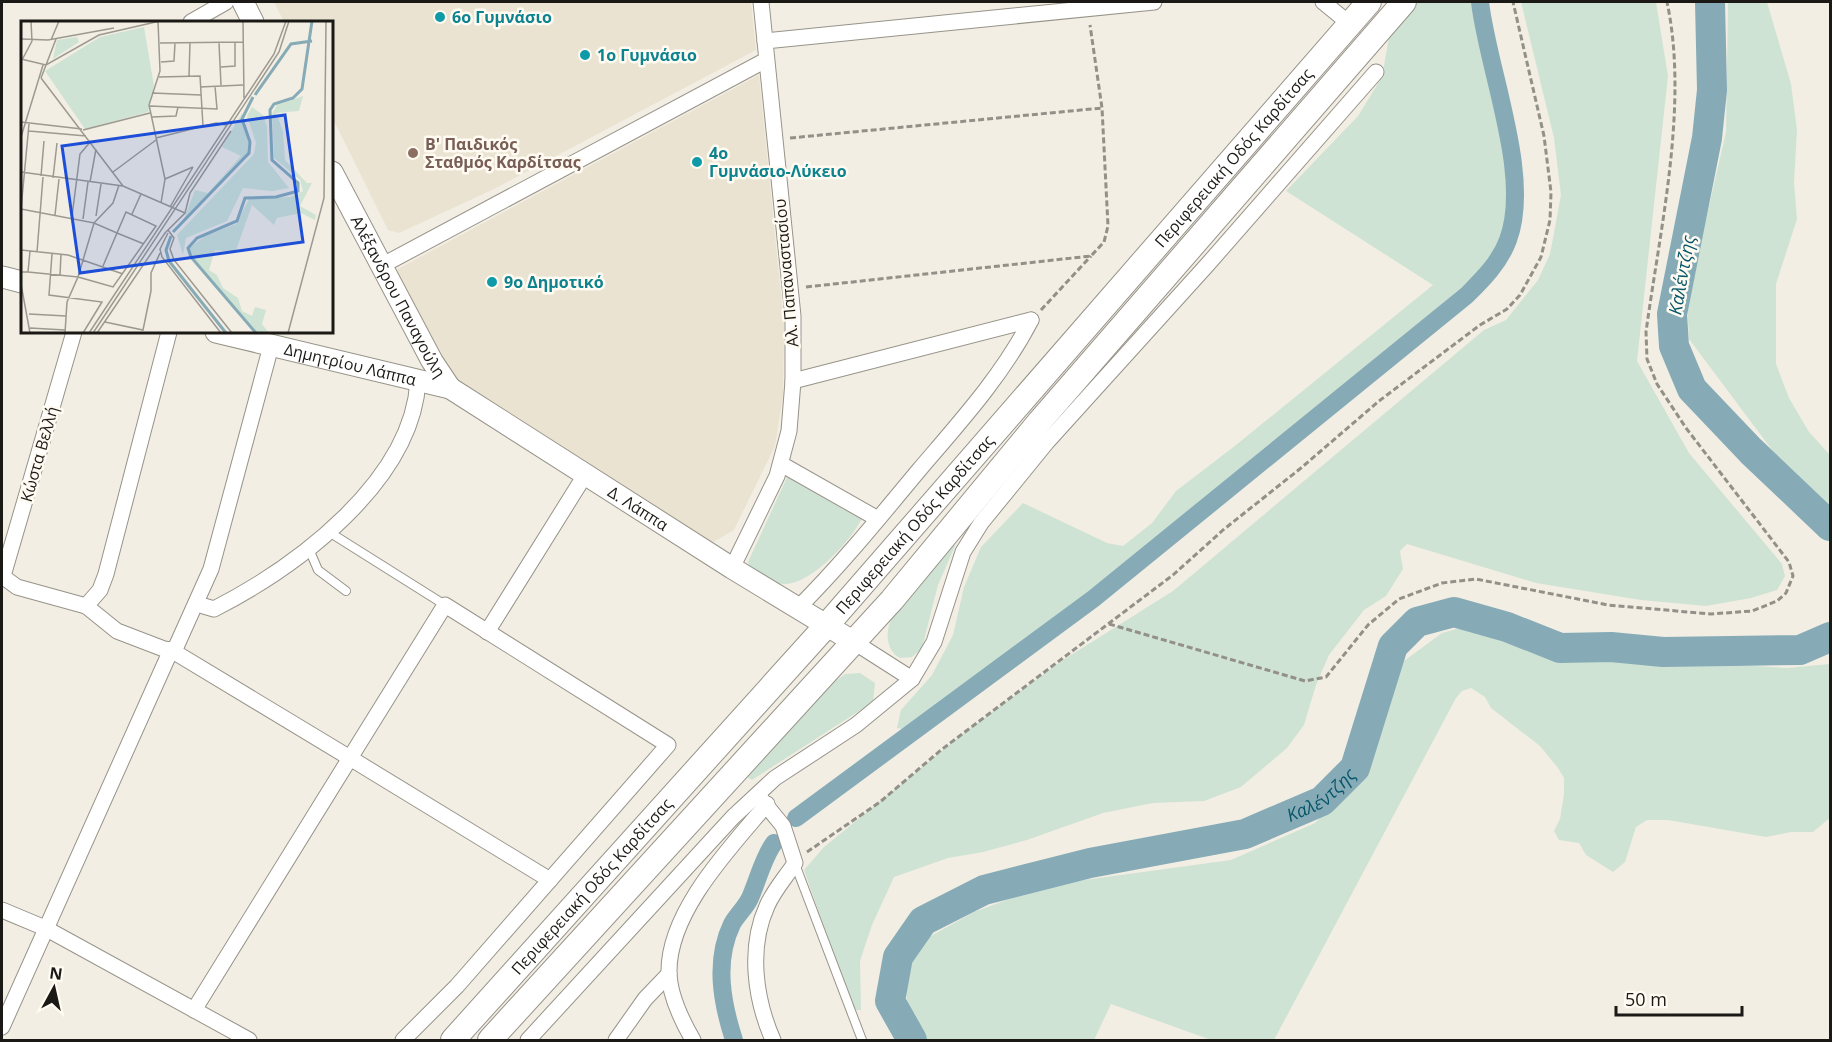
<svg xmlns="http://www.w3.org/2000/svg" width="1832" height="1042" viewBox="0 0 1832 1042" font-family="'Open Sans',sans-serif">
	<style>
		.built { fill: #eae3d1 }
		.green { fill: #cfe3d5 }
		.lines { fill: none; stroke-linecap: round; stroke-linejoin: round }
		.canal { stroke: #86abb7; stroke-width: 18 }
		.river { stroke: #86abb7; stroke-width: 30 }
		.lane-casing { stroke: #979389; stroke-width: 10 }
		.street-casing { stroke: #979389; stroke-width: 17 }
		.secondary-casing { stroke: #979389; stroke-width: 23 }
		.primary-casing { stroke: #979389; stroke-width: 26 }
		.path { stroke: #929088; stroke-width: 3; stroke-dasharray: 6 3; stroke-linecap: butt }
		.lane { stroke: #fff; stroke-width: 8 }
		.street { stroke: #fff; stroke-width: 15 }
		.secondary { stroke: #fff; stroke-width: 21 }
		.primary { stroke: #fff; stroke-width: 24 }
		.culture-dot { fill: #0f9aa8; stroke: #fffbf2; stroke-width: 2 }
		.education-dot { fill: #8d6e63; stroke: #fffbf2; stroke-width: 2 }
		.labels { text-anchor: middle; dominant-baseline: central; stroke-width: 5; stroke-linejoin: round; paint-order: stroke }
		.culture-label { font-size: 16px; font-weight: bold; fill: #0d838f; stroke: #fffbf2; text-anchor: start }
		.education-label { font-size: 16px; font-weight: bold; fill: #785e54; stroke: #fffbf2; text-anchor: start }
		.street-label { font-size: 16px; fill: #1a1915; stroke: #fffbf2 }
		.water-label { font-size: 18px; font-style: italic; fill: #065668; stroke: #fffbf2 }
		.inset-river { fill: none; stroke: #86abb7; stroke-width: 3 }
		.inset-road { fill: none; stroke: #9c9991; stroke-width: 1.5 }
		.view { fill: #1d4ed8; fill-opacity: 0.15; stroke: #1d4ed8; stroke-width: 3 }
		.inset-edge { fill: none; stroke: #1a1915; stroke-width: 3 }
	</style>
	<rect width="100%" height="100%" fill="#f2eee3"/>
	<g class="built">
		<path d="M274,2H751L756,50L494,189L399,233L388,230L332,117V22H284Z"/>
		<path d="M759,75L784,325L783,395L775,446L734,530L712,543L456,381L396,270Z"/>
	</g>
	<g class="green">
		<path d="M1415,2H1477L1513,182L1504,238L1486,269L1452,303L1086,597L908,730L897,728L901,710L932,675L953,635L964,587L981,547L1023,503L1107,543L1123,546L1152,523L1176,491L1236,445L1433,285L1286,191L1358,116L1382,77L1390,31Z"/>
		<path d="M1521,2H1656L1668,76L1637,361L1689,453L1782,564L1785,576L1777,590L1751,598L1706,606L1641,600L1536,583L1407,544L1400,551L1403,569L1386,596L1364,610L1329,655L1316,685L1304,725L1287,748L1241,787L1204,801L1153,803L1103,813L1027,840L983,852L948,858L894,877L872,925L860,961L861,1010H853L804,870L824,847L965,732L1063,660L1173,591L1484,330L1506,320L1538,280L1550,254L1561,195L1554,138Z"/>
		<path d="M1728,2H1767L1791,84L1797,130L1794,183L1797,219L1776,284V364L1789,398L1809,432L1830,455V505L1775,454L1689,339L1687,302L1726,132Z"/>
		<path d="M789,473L863,515C854,539 810,586 783,584C770,583 760,574 749,567L748,562Z"/>
		<path d="M953,543L955,546L938,585L922,648L912,657L900,658C885,650 885,629 893,616C908,590 933,567 953,543Z"/>
		<path d="M1467,626L1541,653L1787,668L1830,664V818L1813,832H1791L1766,837L1668,820H1647L1636,827L1625,862L1613,872L1586,855L1579,843L1559,840L1554,831L1560,819L1564,794V778L1558,768L1540,746L1491,708L1485,697L1471,688L1462,691L1456,698L1274,1040H1211L1111,1004L1094,1040H924L908,1009L905,984L910,961L929,937L974,912L1047,885L1231,860L1315,823L1362,773L1404,661L1442,633Z"/>
		<path d="M860,673L875,683L873,702L752,780L747,777L834,682L845,674Z"/>
	</g>
	<g class="lines">
		<g class="canal">
			<path d="M796,818L1093,599L1467,295C1483,279 1500,262 1508,240C1532,176 1488,71 1480,2"/>
			<path d="M734,1040C722,1003 714,961 732,924C737,915 746,907 750,898C758,880 763,858 774,843"/>
		</g>
		<g class="river">
			<path d="M1710,2L1712,90L1707,138L1672,314L1674,346L1692,389L1751,451L1830,526"/>
			<path id="s1" d="M912,1040L890,1001L898,957L923,921L984,890L1090,863L1245,834L1322,801L1355,768L1393,646L1417,622L1454,612L1507,627L1560,648L1611,647L1663,652L1800,650L1830,637"/>
		</g>
		<defs>
			<g id="lane">
				<path d="M329,532L445,605"/>
				<path d="M309,549L318,570L346,591"/>
				<path d="M795,864L862,1040"/>
			</g>
			<g id="street">
				<path d="M1323,2L1350,24"/>
				<path d="M191,22L226,2"/>
				<path d="M765,41L1154,2"/>
				<path d="M381,266L766,60"/>
				<path d="M793,381L1031,320"/>
				<path d="M781,464L878,519"/>
				<path d="M732,568L777,476L789,431L793,381V316L761,2"/>
				<path d="M2,576L17,587L86,606L117,631L164,649L171,650L176,647L211,569L271,346"/>
				<path d="M3,576L74,332"/>
				<path d="M197,604L214,609C296,567 412,482 418,381"/>
				<path d="M86,606L100,590L106,574L169,332"/>
				<path d="M798,608C841,565 880,517 919,470C960,422 1002,376 1031,320"/>
				<path d="M487,632L585,475"/>
				<path d="M854,642L912,679"/>
				<path d="M761,799L783,826L795,863C786,877 774,890 767,906C748,948 755,999 773,1040"/>
				<path d="M2,910L45,928L249,1040"/>
				<path d="M194,1010L350,758L550,880"/>
				<path d="M2,1027L171,650L350,758L445,605L668,745L457,986L403,1040"/>
				<path d="M528,1040L733,817L775,778L856,725L912,679L934,642L963,552L981,523L1047,442L1208,264L1376,72"/>
				<path d="M616,1040L645,999L669,974"/>
				<path d="M693,1040C682,1021 669,994 669,971C669,911 730,848 767,804"/>
			</g>
			<g id="secondary">
				<path d="M243,2L253,22"/>
				<path id="s2" d="M332,172L432,361L450,388"/>
				<path d="M2,277L22,282"/>
				<path id="s3" d="M216,332L450,388L732,568L854,642"/>
			</g>
			<g id="primary">
				<path id="s4" d="M453,1040L826,626L1369,2"/>
				<path d="M490,1040L892,600L1040,421L1404,2"/>
			</g>
		</defs>
		<use href="#lane" class="lane-casing"/>
		<use href="#street" class="street-casing"/>
		<use href="#secondary" class="secondary-casing"/>
		<use href="#primary" class="primary-casing"/>
		<g class="path">
			<path d="M790,138L1102,108"/>
			<path d="M806,287L1091,256L1104,242L1108,226L1102,108L1090,25"/>
			<path d="M1041,310L1091,256"/>
			<path d="M1109,624L1305,681L1326,677L1368,625L1399,599L1442,583L1476,579L1608,605L1711,614L1752,611L1777,601L1786,593L1793,576L1789,562L1686,428L1657,384L1647,359L1646,332C1660,228 1689,105 1667,2"/>
			<path d="M807,852L880,802L941,750L1173,575L1223,530L1301,468L1379,401L1480,325L1507,309L1520,295L1541,257L1550,220L1551,192L1544,136L1513,2"/>
		</g>
		<use href="#lane" class="lane"/>
		<use href="#street" class="street"/>
		<use href="#secondary" class="secondary"/>
		<use href="#primary" class="primary"/>
	</g>
	<g class="culture-dot">
		<circle cx="440" cy="17" r="6"/>
		<circle cx="585" cy="55" r="6"/>
		<circle cx="697" cy="162" r="6"/>
		<circle cx="492" cy="282" r="6"/>
	</g>
	<circle class="education-dot" cx="413" cy="153" r="6"/>
	<g class="labels">
		<g class="culture-label">
			<text x="452" y="17">6ο Γυμνάσιο</text>
			<text x="597" y="55">1ο Γυμνάσιο</text>
			<text x="709" y="153">4ο<tspan x="709" dy="18">Γυμνάσιο-Λύκειο</tspan></text>
			<text x="504" y="282">9ο Δημοτικό</text>
		</g>
		<g class="education-label">
			<text x="425" y="144">Β' Παιδικός<tspan x="425" dy="18">Σταθμός Καρδίτσας</tspan></text>
		</g>
		<g class="street-label">
			<text stroke="none"><textPath href="#s4" startOffset="1178">Περιφερειακή Οδός Καρδίτσας</textPath></text>
			<text transform="translate(786 273) rotate(-95)">Αλ. Παπαναστασίου</text>
			<text stroke="none"><textPath href="#s2" startOffset="141">Αλέξανδρου Παναγούλη</textPath></text>
			<text stroke="none"><textPath href="#s3" startOffset="138">Δημητρίου Λάππα</textPath></text>
			<text transform="translate(39 454) rotate(-74)">Κώστα Βελλή</text>
			<text stroke="none"><textPath href="#s3" startOffset="464">Δ. Λάππα</textPath></text>
			<text stroke="none"><textPath href="#s4" startOffset="692">Περιφερειακή Οδός Καρδίτσας</textPath></text>
			<text stroke="none"><textPath href="#s4" startOffset="207">Περιφερειακή Οδός Καρδίτσας</textPath></text>
		</g>
		<g class="water-label">
			<text transform="translate(1681 275) rotate(-80)">Καλέντζης</text>
			<text stroke="none"><textPath href="#s1" startOffset="555">Καλέντζης</textPath></text>
		</g>
	</g>
	<g transform="translate(21 21)">
		<rect width="312" height="312" fill="#f2eee3"/>
		<path d="M123,6L133,65L127,91L64,108L24,50L79,16ZM56,16L58,21L32,38L36,19ZM282,75L278,90L255,92L262,110L264,139L286,162H291L279,185L295,194L294,199L280,192L256,197L253,204L231,184L214,232L194,229L188,249L196,254L202,267L217,277L221,290L231,295L234,286L245,289L241,303L248,312H236L171,236L168,227L184,215L215,203L228,178L270,176L282,170L279,159L253,137L251,93L256,84ZM231,86L242,94L246,106L247,141L268,167L251,170L222,167L206,200L165,217L162,234L156,214L233,133L235,122L226,95ZM221,92L229,121L227,132L163,198L174,169L187,172L220,135L201,126Z" fill="#cfe3d5"/>
		<path class="inset-river" d="M234,74L270,23L291,20M152,211L228,132L229,121L221,98L232,76M150,215L145,229L148,240L205,312M235,312L170,236L167,227L176,217L216,200L224,177L255,176L277,170V162L251,139L249,89L253,83L272,77L281,68L291,0"/>
		<path class="inset-road" d="M137,0L139,50L128,84L144,158L140,182M222,0L223,77M0,18L27,19L93,7M30,19L38,0M139,22L222,21M198,22L200,64M0,38L25,44L78,14L139,0M1,39L11,20L10,0M140,41L153,40L154,22M200,46L214,45V21M168,55L169,22M138,56L179,55L182,105M20,57L102,165M20,57L35,18M179,66L222,64M131,72L180,74M129,85L196,88L194,65M131,96L155,95L157,86M0,101L61,108M62,109L129,92M8,110L65,115M0,116L22,44M135,117L195,102L205,104M0,151L102,165L164,192M92,151L135,119M20,155L23,120M32,157L36,122M144,158L172,146M69,161L75,128M149,186L172,146M0,188L73,202L92,182L98,164M0,188L8,103M111,193L120,173M34,194L38,158M51,195L59,133L70,120M75,195L80,163M62,198L67,161M147,209L153,217L149,228L153,239L211,312M147,212L139,228L141,236L200,312M0,229L47,234L102,253M16,231L22,156M31,233L28,274L81,281L62,312M82,245L96,212L123,223M0,251H7L9,230M7,251L57,256L73,202L96,212L105,191L135,205L92,266L57,256L46,281L44,312M39,254L40,233M0,263L9,312M8,293L45,295M84,301L122,309L130,270V252L139,232M9,307L44,309M68,312L253,33L265,0M72,312L258,31L268,0M76,312L144,212L164,192L169,172L210,110M267,312L303,177L305,0"/>
		<path class="view" d="M264,94L282,221L59,252L41,125Z"/>
		<rect width="312" height="312" class="inset-edge"/>
	</g>
	<rect width="1832" height="1042" fill="none" stroke="#1a1915" stroke-width="6"/>
	<g transform="translate(54 988) rotate(8)" stroke="#fffbf2" stroke-width="4.5" paint-order="stroke">
	<path d="M0-4.5L10 22L0 15L-10 22Z" fill="#1a1915"/>
	<text y="-9" font-size="16" font-weight="bold" text-anchor="middle" fill="#1a1915">N</text>
	</g>
	<path d="M1616 1006v9h126v-9" fill="none" stroke="#1a1915" stroke-width="3"/>
	<text x="1625" y="1006" font-size="18" fill="#1a1915" stroke="#fffbf2" stroke-width="4.5" paint-order="stroke">50 m</text>
</svg>
